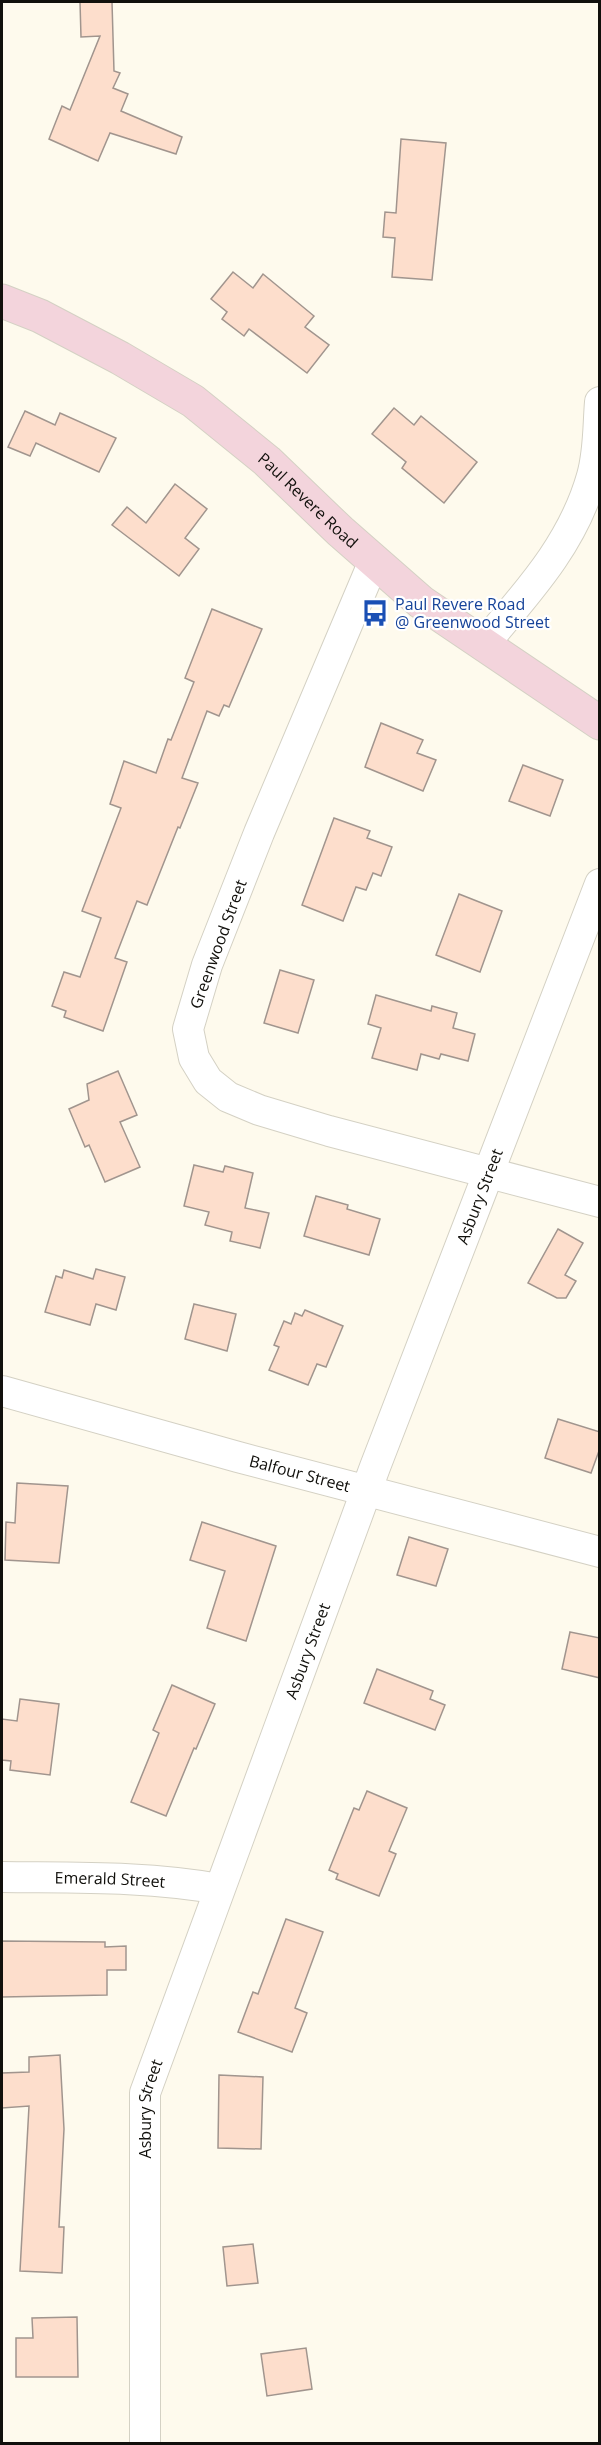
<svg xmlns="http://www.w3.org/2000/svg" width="601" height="2445" viewBox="0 0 601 2445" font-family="'Open Sans',sans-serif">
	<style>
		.building { fill: #fddecc; stroke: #a1958e; stroke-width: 1.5 }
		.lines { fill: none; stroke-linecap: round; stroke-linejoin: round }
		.street-casing { stroke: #d4d1c4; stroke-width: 32 }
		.secondary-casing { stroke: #d4d1c4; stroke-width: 35 }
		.street { stroke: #fff; stroke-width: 30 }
		.secondary { stroke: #f3d4dc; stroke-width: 33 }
		.labels { text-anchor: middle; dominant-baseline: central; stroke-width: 4.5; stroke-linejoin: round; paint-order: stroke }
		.street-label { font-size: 16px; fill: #11100c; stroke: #fff }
		.transit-label { font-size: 16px; fill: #164399; stroke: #fff; text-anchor: start }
	</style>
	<rect width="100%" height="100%" fill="#fefaed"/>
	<g class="building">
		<path d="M80,2H112L114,71L120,73L113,88L128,94L121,111L182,137L176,154L110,133L98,161L49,139L62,106L70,110L100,36L81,37Z"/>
		<path d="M401,139L446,143L432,280L392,277L395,238L383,237L385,212L396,213Z"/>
		<path d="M233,272L253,288L263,274L314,316L305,327L329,345L307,373L249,329L244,336L222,319L227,312L211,299Z"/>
		<path d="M394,408L414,425L421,416L477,462L444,503L402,468L406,462L372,434Z"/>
		<path d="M25,411L55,425L60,413L116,438L99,472L36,443L30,456L8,447Z"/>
		<path d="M175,484L207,509L185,538L199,549L179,576L112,525L127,507L146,523Z"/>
		<path d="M212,609L262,629L229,707L224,705L219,716L207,711L182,778L198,783L180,828L178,827L147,905L137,901L115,958L127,962L103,1031L64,1017L66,1011L52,1006L64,972L80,977L101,918L82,911L121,808L110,804L124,761L156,773L168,739L171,740L194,682L185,678Z"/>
		<path d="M381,723L423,740L417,753L436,760L423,791L365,767Z"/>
		<path d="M523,765L563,780L550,816L509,801Z"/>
		<path d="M334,818L370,831L367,838L392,847L381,876L373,873L366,890L356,887L343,921L302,905Z"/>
		<path d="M459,894L502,911L480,972L436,955Z"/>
		<path d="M280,970L314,980L298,1033L264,1023Z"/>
		<path d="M376,995L431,1011L432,1006L457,1013L453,1028L475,1034L468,1061L441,1054L439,1059L421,1054L417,1070L372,1058L381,1028L368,1024Z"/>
		<path d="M118,1071L137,1115L120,1122L140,1167L105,1182L89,1145L85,1147L69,1109L89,1100L87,1084Z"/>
		<path d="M194,1165L223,1172L225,1166L253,1173L245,1208L269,1213L260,1248L230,1241L232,1232L205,1225L209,1212L184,1206Z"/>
		<path d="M316,1196L348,1205L347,1209L380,1219L369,1255L304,1236Z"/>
		<path d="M558,1229L583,1243L565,1275L576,1281L566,1298H557L528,1283Z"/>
		<path d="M96,1269L125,1277L116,1310L96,1304L90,1325L45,1312L56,1276L62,1278L64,1270L93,1279Z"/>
		<path d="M194,1304L236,1314L227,1351L185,1339Z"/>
		<path d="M305,1310L343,1326L326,1367L317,1364L308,1385L269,1370L279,1347L274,1345L284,1321L291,1324L295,1313L302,1316Z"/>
		<path d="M558,1419L600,1432V1448L591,1473L545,1458Z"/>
		<path d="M17,1483L68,1486L59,1563L5,1560L6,1522L15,1523Z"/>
		<path d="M202,1522L276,1546L246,1641L207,1628L225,1571L190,1560Z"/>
		<path d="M409,1537L448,1549L436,1586L397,1575Z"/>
		<path d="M570,1632L600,1638V1678L562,1669Z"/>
		<path d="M377,1669L433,1691L430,1699L445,1705L435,1730L364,1703Z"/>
		<path d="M172,1685L215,1704L196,1749L194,1748L166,1816L131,1802L159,1733L153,1730Z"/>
		<path d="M20,1699L59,1704L50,1775L10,1770L11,1761L2,1760V1719L17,1721Z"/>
		<path d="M367,1791L407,1808L389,1851L396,1854L379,1896L336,1879L338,1874L329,1870L354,1808L359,1810Z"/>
		<path d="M286,1919L323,1932L295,2008L307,2013L292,2052L238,2032L253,1992L258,1994Z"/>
		<path d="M2,1941L105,1942V1947L126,1946V1970H107V1995L2,1997Z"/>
		<path d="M60,2055L64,2129L59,2227H64L62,2273L20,2271L29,2106L2,2108V2073L29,2072V2057Z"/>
		<path d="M219,2075L263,2077L261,2149L218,2148Z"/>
		<path d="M253,2244L258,2283L227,2286L223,2247Z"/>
		<path d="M77,2317L78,2377H16V2338H33L32,2318Z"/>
		<path d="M306,2348L312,2389L267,2396L261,2354Z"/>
	</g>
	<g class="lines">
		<defs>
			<g id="street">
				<path d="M374,561L259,833L207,965L188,1029L194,1058L208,1081L228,1097L259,1110L329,1131L600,1202"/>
				<path d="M483,645C527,593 573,544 592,476C599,452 598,426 600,402"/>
				<path id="s1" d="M2,1391L238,1457L600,1552"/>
				<path id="s2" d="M2,1877C74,1878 147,1876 219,1889"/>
				<path id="s3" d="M145,2444V2093L375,1467L600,884"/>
			</g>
			<g id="secondary">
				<path id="s4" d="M2,301L40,316L120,358L193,401L267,461L340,531L421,602L600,723"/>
			</g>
		</defs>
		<use href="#street" class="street-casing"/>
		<use href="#secondary" class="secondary-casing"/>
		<use href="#street" class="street"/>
		<use href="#secondary" class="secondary"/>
	</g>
	<defs>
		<symbol id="bus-bare" viewBox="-9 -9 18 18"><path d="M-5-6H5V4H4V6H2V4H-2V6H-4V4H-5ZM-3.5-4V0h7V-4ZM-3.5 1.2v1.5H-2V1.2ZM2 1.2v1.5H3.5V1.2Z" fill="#1a4fb4" stroke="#fff" stroke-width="2.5" paint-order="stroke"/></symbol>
	</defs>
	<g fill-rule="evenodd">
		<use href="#bus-bare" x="356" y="594" width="38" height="38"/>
	</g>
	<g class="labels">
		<g class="street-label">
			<text stroke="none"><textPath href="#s4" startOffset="368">Paul Revere Road</textPath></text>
			<text transform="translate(218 944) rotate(-70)">Greenwood Street</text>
			<text stroke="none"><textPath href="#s3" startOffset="1308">Asbury Street</textPath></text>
			<text stroke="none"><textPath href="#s1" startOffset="309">Balfour Street</textPath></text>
			<text stroke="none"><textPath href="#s3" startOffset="822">Asbury Street</textPath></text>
			<text stroke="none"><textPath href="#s2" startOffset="108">Emerald Street</textPath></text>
			<text stroke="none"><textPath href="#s3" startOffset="336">Asbury Street</textPath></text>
		</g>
		<g class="transit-label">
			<text x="395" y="604">Paul Revere Road<tspan x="395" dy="18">@ Greenwood Street</tspan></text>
		</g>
	</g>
	<rect width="601" height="2445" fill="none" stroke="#11100c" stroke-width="6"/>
</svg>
